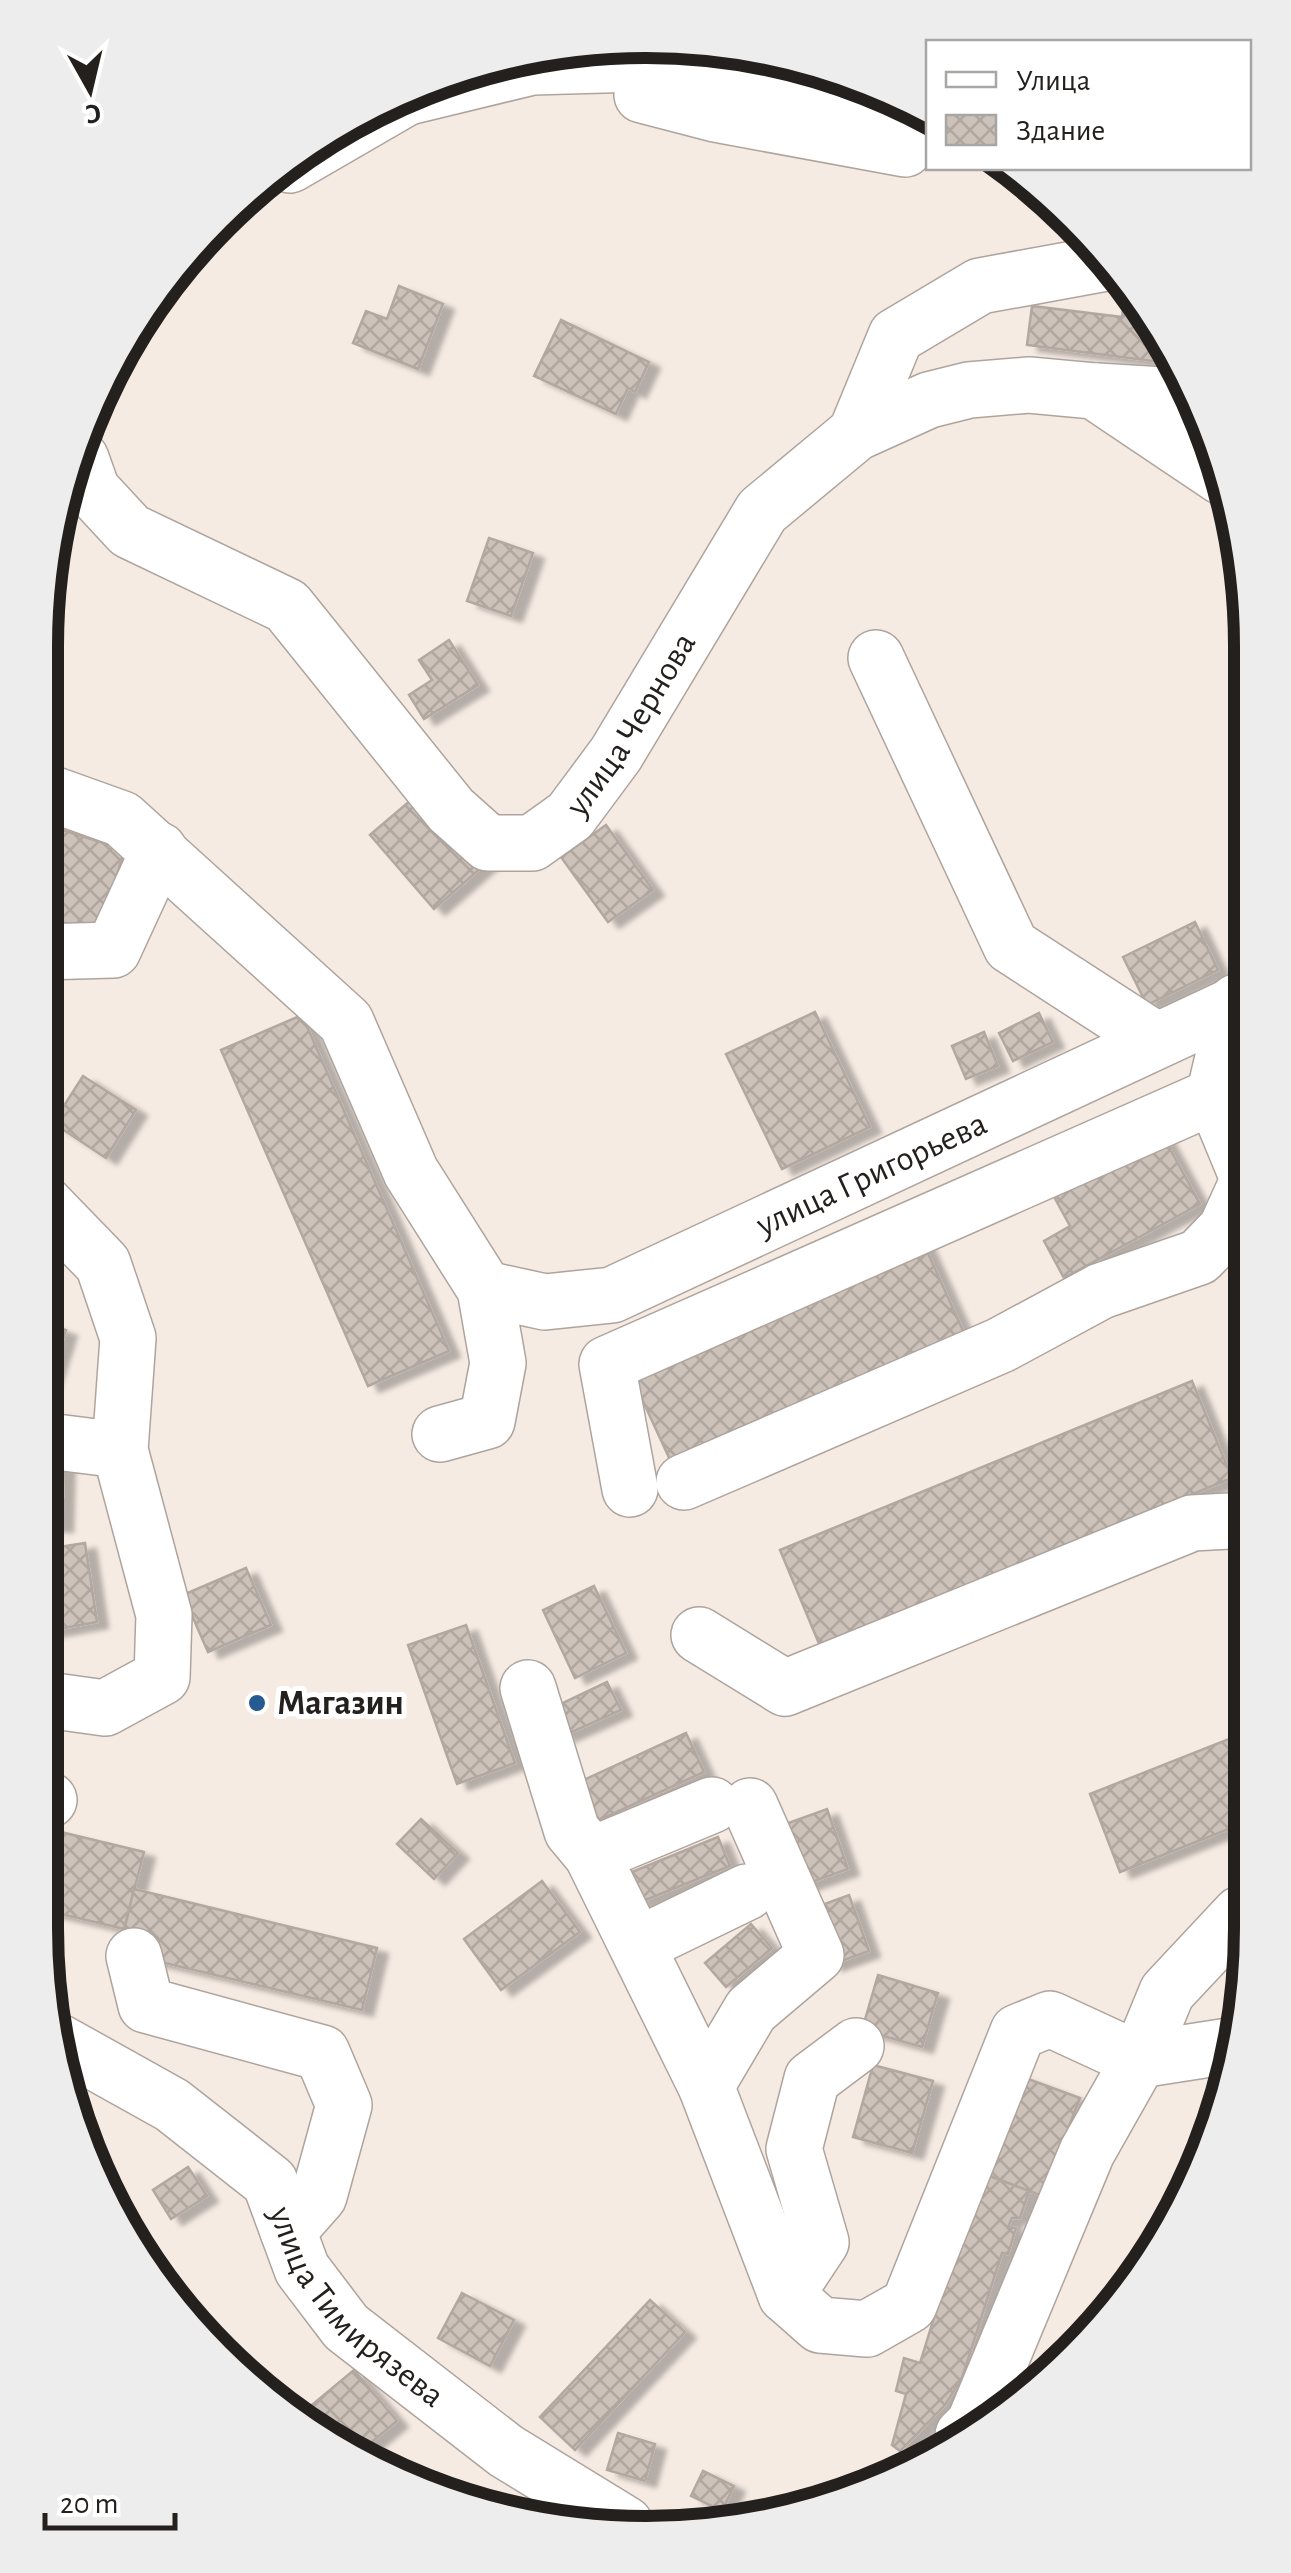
<svg xmlns="http://www.w3.org/2000/svg" width="1291" height="2573" viewBox="0 0 1291 2573" font-family="'Alegreya Sans',sans-serif">
	<style>
		.building { fill: url(#building-cross-hatch); stroke: #b2a8a1; stroke-width: 2.5; filter: url(#shadow) }
		.lines { fill: none; stroke-linecap: round; stroke-linejoin: round }
		.minor-casing { stroke: #aea49d; stroke-width: 58 }
		.minor { stroke: #fff; stroke-width: 55 }
		.poi-dot { fill: #255a92; stroke: #fff; stroke-width: 4 }
		.labels { text-anchor: middle; dominant-baseline: central; stroke-width: 10; stroke-linejoin: round; paint-order: stroke }
		.street-label { font-size: 35px; fill: #24201e; stroke: #fff }
		.poi-label { font-size: 35px; font-weight: bold; fill: #24201e; stroke: #fff; text-anchor: start }
		.rim { fill: none; stroke: #24201e; stroke-width: 12 }
	</style>
	<defs>
		<pattern id="building-cross-hatch" width="8" height="8" patternUnits="userSpaceOnUse" patternTransform="scale(2.5)"><rect width="8" height="8" fill="#ccc2ba"/><path d="M0 0l8 8M0 8l8-8" fill="none" stroke="#afa69f"/></pattern>
		<filter id="shadow"><feDropShadow dx="11" dy="6" stdDeviation="2.5" flood-color="#0004"/></filter>
	</defs>
	<rect width="100%" height="100%" fill="#f6ebe3"/>
	<g class="building">
		<path d="M399,286L443,304L418,369L353,343L366,311L387,319Z"/>
		<path d="M1126,288L1133,289L1176,364L1027,345L1032,306L1122,317Z"/>
		<path d="M561,320L649,362L635,392L628,388L616,414L534,376Z"/>
		<path d="M489,538L533,553L511,616L467,601Z"/>
		<path d="M449,640L478,685L424,719L409,695L432,680L419,660Z"/>
		<path d="M425,788L489,861L434,909L370,835Z"/>
		<path d="M41,823L125,850L97,934L41,915Z"/>
		<path d="M606,825L653,890L608,922L561,857Z"/>
		<path d="M1195,922L1218,970L1147,1005L1123,957Z"/>
		<path d="M815,1012L870,1127L782,1169L726,1054Z"/>
		<path d="M1039,1013L1053,1042L1013,1061L999,1033Z"/>
		<path d="M302,1015L449,1351L368,1386L221,1050Z"/>
		<path d="M984,1032L998,1066L966,1079L952,1046Z"/>
		<path d="M83,1076L136,1110L106,1158L53,1123Z"/>
		<path d="M1157,1125L1200,1204L1064,1278L1044,1241L1070,1226L1047,1184Z"/>
		<path d="M922,1240L969,1344L678,1477L630,1373Z"/>
		<path d="M41,1322L66,1330L41,1408H40Z"/>
		<path d="M1192,1381L1232,1478L820,1646L780,1550Z"/>
		<path d="M40,1455L64,1456L62,1526L40,1525Z"/>
		<path d="M85,1543L97,1622L48,1631L40,1550Z"/>
		<path d="M246,1568L271,1625L208,1652L183,1595Z"/>
		<path d="M594,1586L626,1653L575,1678L543,1610Z"/>
		<path d="M466,1625L515,1763L457,1784L408,1645Z"/>
		<path d="M607,1682L621,1710L563,1736L550,1709Z"/>
		<path d="M1249,1731V1821L1120,1872L1090,1794Z"/>
		<path d="M686,1733L704,1772L595,1822L577,1783Z"/>
		<path d="M827,1809L848,1869L801,1886L780,1826Z"/>
		<path d="M421,1819L458,1853L434,1879L397,1844Z"/>
		<path d="M40,1827L144,1852L124,1929L40,1909Z"/>
		<path d="M718,1837L730,1866L638,1903L627,1874Z"/>
		<path d="M542,1881L580,1932L501,1990L464,1939Z"/>
		<path d="M134,1889L377,1948L362,2010L119,1952Z"/>
		<path d="M849,1895L869,1951L831,1965L811,1909Z"/>
		<path d="M751,1924L772,1948L726,1987L705,1963Z"/>
		<path d="M878,1975L938,1993L922,2047L862,2030Z"/>
		<path d="M873,2065L933,2081L912,2153L853,2137Z"/>
		<path d="M1009,2072L1080,2098L1042,2196L972,2169Z"/>
		<path d="M188,2167L207,2196L171,2219L153,2190Z"/>
		<path d="M979,2172L1029,2191L1020,2218H1012L1008,2227L1016,2228L1008,2254L1002,2253L962,2378L945,2405L900,2451L892,2445L906,2394L896,2391L904,2358L920,2363Z"/>
		<path d="M462,2293L514,2320L490,2366L438,2338Z"/>
		<path d="M650,2300L685,2332L575,2450L540,2417Z"/>
		<path d="M354,2370L397,2421L355,2456L342,2452L301,2414Z"/>
		<path d="M618,2433L655,2444L645,2481L607,2470Z"/>
		<path d="M703,2471L734,2486L722,2511L691,2496Z"/>
	</g>
	<g class="lines">
		<defs>
			<g id="minor">
				<path d="M642,95L715,114L905,149"/>
				<path d="M408,97L532,67L639,64L916,104"/>
				<path d="M290,165L404,99"/>
				<path d="M1097,391L1195,397"/>
				<path d="M856,433L896,336L980,286L1112,262"/>
				<path id="s1" d="M81,459L92,490L130,531L287,606L451,810L488,843H532L570,816L616,754L762,511L856,433L929,400L969,390L1029,385L1094,391L1222,477"/>
				<path d="M876,658L1011,946L1156,1040"/>
				<path d="M41,790L122,819L346,1022L411,1172L485,1289L498,1363L487,1421L440,1434"/>
				<path d="M41,952L113,950L159,850"/>
				<path d="M1214,1096L1247,1176"/>
				<path id="s2" d="M485,1289L545,1302L612,1295L1247,999"/>
				<path d="M40,1440L120,1450"/>
				<path d="M684,1482L1001,1345L1101,1291L1199,1257L1226,1229L1247,1183"/>
				<path d="M630,1489L607,1364L1214,1096L1236,1002"/>
				<path d="M699,1635L785,1688L1192,1523L1248,1520"/>
				<path d="M528,1688L572,1831L592,1855L706,2086L786,2295L820,2325L867,2329L909,2305L1018,2032L1050,2019L1139,2060L1167,1992L1240,1914L1250,1910"/>
				<path d="M40,1699L105,1708L162,1677L164,1615L120,1450L128,1338L103,1264L41,1200"/>
				<path d="M40,1798L49,1800"/>
				<path d="M592,1855L712,1805"/>
				<path d="M638,1945L747,1892"/>
				<path d="M134,1956L146,2005L322,2053L344,2105L319,2196L288,2231"/>
				<path id="s3" d="M59,2042L172,2105L270,2182L302,2269L346,2327L506,2451L625,2524"/>
				<path d="M706,2086L751,2010L816,1955L750,1806"/>
				<path d="M786,2295L821,2242L794,2149L812,2079L856,2046"/>
				<path d="M963,2435L974,2424L1087,2152L1139,2060L1229,2046"/>
			</g>
		</defs>
		<use href="#minor" class="minor-casing"/>
		<use href="#minor" class="minor"/>
	</g>
	<circle class="poi-dot" cx="257" cy="1703" r="10"/>
	<g class="labels">
		<g class="street-label">
			<text stroke="none"><textPath href="#s1" startOffset="775">улица Чернова</textPath></text>
			<text stroke="none"><textPath href="#s2" startOffset="415">улица Григорьева</textPath></text>
			<text stroke="none"><textPath href="#s3" startOffset="410">улица Тимирязева</textPath></text>
		</g>
		<g class="poi-label">
			<text x="277" y="1703">Магазин</text>
		</g>
	</g>
	<path d="M0 0H1291V2573H0ZM646 58H646A588 588 0 0 1 1234 646V1928A588 588 0 0 1 646 2516H646A588 588 0 0 1 58 1928V646A588 588 0 0 1 646 58Z" fill="#ededed" fill-rule="evenodd"/>
	<path class="rim" d="M646 58H646A588 588 0 0 1 1234 646V1928A588 588 0 0 1 646 2516H646A588 588 0 0 1 58 1928V646A588 588 0 0 1 646 58Z"/>
	<rect x="926" y="40" width="325" height="130" fill="#ffffff" stroke="#a7a6a5" stroke-width="2.5"/>
	<rect x="946" y="72" width="50" height="15" fill="#ffffff" stroke="#a7a6a5" stroke-width="2.5"/>
	<text x="1016" y="90" font-size="30" fill="#24201e">Улица</text>
	<rect x="946" y="115" width="50" height="30" fill="url(#building-cross-hatch)" stroke="#a7a6a5" stroke-width="2.5"/>
	<text x="1016" y="140" font-size="30" fill="#24201e">Здание</text>
	<g transform="translate(90 90) rotate(172)" stroke="#ffffff" stroke-width="8" paint-order="stroke">
	<path d="M0-8L18 38L0 25L-18 38Z" fill="#24201e"/>
	<text y="-15" font-size="28" font-weight="bold" text-anchor="middle" fill="#24201e">С</text>
	</g>
	<path d="M45 2513v15h130v-15" fill="none" stroke="#24201e" stroke-width="5"/>
	<text x="60" y="2513" font-size="30" fill="#24201e" stroke="#ffffff" stroke-width="8" paint-order="stroke">20 m</text>
</svg>
